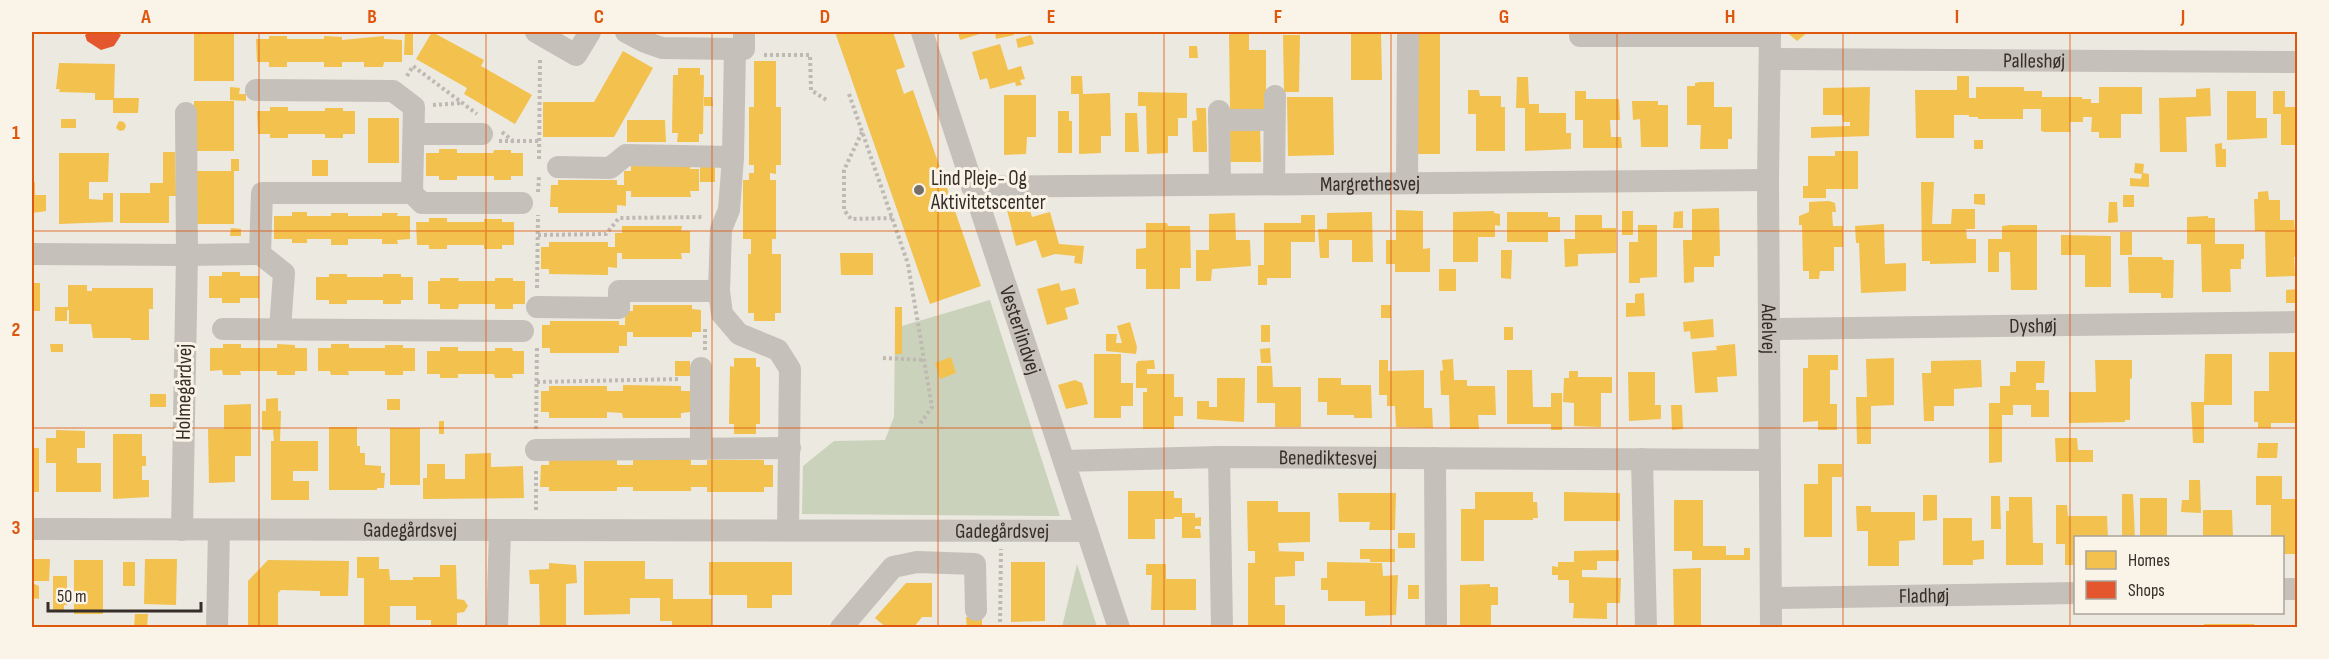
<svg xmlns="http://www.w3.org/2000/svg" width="2329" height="659" viewBox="0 0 2329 659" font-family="'Sofia Sans Condensed',sans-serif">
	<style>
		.green { fill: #cbd2bb }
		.homes { fill: #f2c14e }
		.shops { fill: #e4572e }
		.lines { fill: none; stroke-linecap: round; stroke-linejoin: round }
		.path { stroke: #beb9b2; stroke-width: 4; stroke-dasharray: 3 3; stroke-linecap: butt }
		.minor { stroke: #c5c0ba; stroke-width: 22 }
		.grid { fill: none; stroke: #df570d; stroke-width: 1.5; stroke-opacity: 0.55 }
		.poi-dot { fill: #766f69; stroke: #f9f3e8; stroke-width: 2 }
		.labels { text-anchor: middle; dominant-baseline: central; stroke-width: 6; stroke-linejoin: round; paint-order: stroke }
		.street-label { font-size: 21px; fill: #362e28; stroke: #f9f3e8 }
		.poi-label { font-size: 21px; fill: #362e28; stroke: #f9f3e8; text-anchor: start }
		.neatline { fill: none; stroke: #df570d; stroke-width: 2 }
		.grid-label { font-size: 20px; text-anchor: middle; font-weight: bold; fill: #df570d }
	</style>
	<rect width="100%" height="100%" fill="#ece9e1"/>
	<g class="green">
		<path d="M990,300L1060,516L802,514L803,466L834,441L885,440L894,417L895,328Z"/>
		<path d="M1077,564L1097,627H1062Z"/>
	</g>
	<g class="homes">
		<rect x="194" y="32" width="40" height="49"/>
		<path d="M405,32H413V55H404Z"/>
		<path d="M432,32L484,60L481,66L532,95L515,124L464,94L467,88L416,59Z"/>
		<path d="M835,32H893L905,67L896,70L904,94L913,90L981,286L930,304Z"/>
		<path d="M958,32H986L960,40Z"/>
		<path d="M995,32H1014V35L996,39Z"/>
		<path d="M1229,32H1249V50H1266V109L1230,110Z"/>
		<path d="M1351,32H1381L1382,80H1351Z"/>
		<path d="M1792,32H1808L1797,41L1789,34Z"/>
		<path d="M1412,34H1440V154H1413Z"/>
		<path d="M1031,35L1034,44L1018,48L1016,39Z"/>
		<path d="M1283,35H1300L1299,92H1284Z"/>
		<path d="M269,36H287V39H324V36L342,37V40L384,36V39L402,40V62H384L383,67H364V62H342V67H324V62H287V67H269V62H257L256,39H269Z"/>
		<path d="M1000,44L1008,70L1021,66L1025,79L1020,80L1022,85L1016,86L1015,82L990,89L987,78L980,80L972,52Z"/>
		<path d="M1189,46H1197L1198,58H1189Z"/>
		<path d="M623,51L653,68L614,137H543V102H594Z"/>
		<path d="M754,61H776V107H781V165H776V174L770,173V180H776V239H772V254H781V313H775V321H754V313H748V254H751V239H743V180H749V173H754V165H749V107H754Z"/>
		<path d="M59,63L115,64L114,98H139L138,113H113V100H95V93L59,92L60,89H56Z"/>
		<path d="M678,68H700V75H704L703,134H699V142H677L678,133H672L673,75H678Z"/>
		<path d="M1071,76H1082L1083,94L1110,93L1111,136H1101V153L1079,154V94H1071Z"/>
		<path d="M1957,76H1969V98H1976V87H2024V91H2042V97H2082V99H2091V103H2099V87H2142V114H2121V138H2099V132H2091L2092,117H2083V122H2070V132H2045L2041,131V109H2023V119H1978V117H1969V115H1954V138H1916L1915,90H1957Z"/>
		<path d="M1517,77H1528L1529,104H1539V113H1566V133H1571V149L1525,151V108H1516Z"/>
		<path d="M1700,82H1714V107H1732V139H1728V149H1700L1701,125H1687V86H1695V83Z"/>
		<path d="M230,87L240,88L239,94H246V101L230,100Z"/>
		<path d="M1870,87L1869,136L1811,138V127L1850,126V122H1843L1842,115H1823V88Z"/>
		<path d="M2210,88L2211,116L2186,117L2187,152H2160L2159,98L2196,97V89Z"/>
		<path d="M1468,90H1479L1480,96H1501V107H1505V151H1476V114H1468Z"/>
		<path d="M1575,91H1586V99H1619L1620,120H1610L1611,137H1621L1622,148H1583V120H1575Z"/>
		<path d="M2227,91H2256V118H2267V138L2227,140Z"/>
		<path d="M2273,91H2285V107H2298V145H2281V114H2273Z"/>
		<path d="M1138,92L1187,93V118H1178V136H1168V153L1147,154L1146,106H1138Z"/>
		<path d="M1004,95H1036V137H1027L1026,154L1004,155Z"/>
		<path d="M704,97H712L713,106H704Z"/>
		<path d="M1287,97H1333L1334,155L1288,156Z"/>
		<rect x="194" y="101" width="40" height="50"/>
		<path d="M1632,101H1658V105H1668V147H1641L1640,119L1633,120Z"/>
		<path d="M270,107H288V111H325V108H343V111H355V134H343V138H325V134H288V138H270V134H258L257,111H270Z"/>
		<path d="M1196,108H1206L1207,152H1193L1192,121L1197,120Z"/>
		<path d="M1058,111H1069V121H1072V153H1058Z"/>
		<path d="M1125,113H1137L1139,152H1125Z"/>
		<rect x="368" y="118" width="31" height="45"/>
		<rect x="61" y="119" width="15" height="9"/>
		<path d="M627,120H665L666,142H627Z"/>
		<path d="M119,121L124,122L126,126L124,130L120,131L116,128Z"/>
		<path d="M1260,127L1261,162H1230V128Z"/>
		<rect x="1974" y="140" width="9" height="9"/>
		<path d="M2222,143V149H2226V167H2216L2215,144Z"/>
		<path d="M439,149H457V153H493L494,150H511V153H523V176H511V180H494V176H457V180H439V176H426V153H439Z"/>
		<path d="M1835,151H1858V189H1826V198H1803V186H1808V156H1835Z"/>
		<path d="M163,152H175L176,196H169V223H120V193H150V183H163Z"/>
		<path d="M59,153H109L108,182H89V199L103,200V193H113V222L59,224Z"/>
		<path d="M231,159H239V171H234V224H194V171H231Z"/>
		<rect x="312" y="160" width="16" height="16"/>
		<path d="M2135,163L2144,164L2143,173L2149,174V187L2130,186V178L2141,179L2142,174L2134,173Z"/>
		<path d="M631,164H691L690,169H699V191H690L691,197H631V191H626V206L617,205V213H558V207H550L551,185H558V180H617V185H624V171H631Z"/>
		<rect x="700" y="167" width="15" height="15"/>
		<path d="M32,182H35V195H46V211L32,213Z"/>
		<path d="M1921,182H1934L1932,224H1951L1952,209H1975V229H1966L1967,239H1976V263L1930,264V261H1922Z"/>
		<path d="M2268,191L2269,200H2280V220H2294L2295,234H2298V256L2294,257L2295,276L2266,277L2265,231H2255L2254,199H2258V192Z"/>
		<path d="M1974,194H1985V205L1974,204Z"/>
		<rect x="2123" y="195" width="11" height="12"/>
		<path d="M1026,197L1032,217L1050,212L1059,244L1084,246L1082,264L1074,263L1075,256L1055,254L1042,258L1036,240L1016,246L1005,202Z"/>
		<path d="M1829,201L1835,203L1836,212H1832L1833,226H1843V247H1834V271H1820L1819,279H1809V271H1803L1802,225H1799V216L1809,212V202Z"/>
		<path d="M2109,202H2117L2118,222L2108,223Z"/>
		<path d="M1719,208L1720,256H1714V267H1694V282L1684,283L1683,240H1692V209Z"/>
		<path d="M1396,210L1423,211V249L1430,248V272H1395V264H1386V240H1396Z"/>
		<path d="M1494,211V213L1500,214V226L1495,225V237H1478V262H1453V212Z"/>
		<rect x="1622" y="211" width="11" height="24"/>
		<path d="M1683,211V228H1673L1674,212Z"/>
		<path d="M292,212H307V216H331V213H348V216H382V213H398L397,216H410V239L397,240L398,244H382V239H348V245H331V239H307V243H292V239H274V216H292Z"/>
		<path d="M1372,212L1373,262H1352V240H1329V258H1320L1318,229H1327V213Z"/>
		<path d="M1507,212H1548V217H1560V232H1548V242H1507Z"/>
		<path d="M1235,213L1236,240H1250L1251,266L1212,269L1211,281H1196V250H1209V214Z"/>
		<path d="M1301,215H1315V242H1291V278H1267V285H1258V265H1264V223H1301Z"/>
		<path d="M1575,215H1602V228H1616V253L1578,254V266L1565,267L1564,239H1575Z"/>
		<path d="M2208,216V218H2215V244H2244V259H2241V269H2230L2231,292H2202L2201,244H2187V217Z"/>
		<path d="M429,218H447V222H484V219H502V222H514V245H502V249H484V245H447V249H429V245H417L416,222H429Z"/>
		<path d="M1146,223H1167L1168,226H1190L1191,268H1180V289H1146V269H1136V249L1146,248Z"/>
		<path d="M1884,224L1885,264L1906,263V291L1861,293L1859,243H1856L1855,226Z"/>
		<path d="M1638,225H1657V277L1640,278V283H1629V242H1638Z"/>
		<path d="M2010,225H2037V290H2011L2010,252H1999V272H1988V239H2002V226Z"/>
		<path d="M622,226H682L681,231H690V253H681L682,259H622V253H617V268L608,267V275L549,274V269H541V247H549V242H608V247H615V233H622Z"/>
		<path d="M231,228L241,229V236H230Z"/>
		<rect x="2120" y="232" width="12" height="23"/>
		<path d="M2061,235L2111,236V287H2085V255H2061Z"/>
		<path d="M1501,250H1512L1511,279L1501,278Z"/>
		<path d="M840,253H873V275H841Z"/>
		<path d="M2128,257H2162L2163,260H2174L2173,298H2161V293H2129Z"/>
		<rect x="1439" y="269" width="17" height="22"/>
		<path d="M222,272H240V276H259V298H240V303H222V298H209V276H222Z"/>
		<path d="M329,274H347V277H383V274H401V277H413V300H401V304H383V300H347V304H329V300H316V277H329Z"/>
		<path d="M440,278H459L458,281H495V278H513V281H525V304H513V309H495V304H459L458,309H440V304H428V281H440Z"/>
		<rect x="32" y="283" width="8" height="28"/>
		<path d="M1059,283L1061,291L1075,288L1079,304L1065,308L1068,319L1047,325L1037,289Z"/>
		<path d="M68,285H87V291H92V288H153V309H149V340H131V338H93L91,324H69V310H67V321H55V307H68Z"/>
		<path d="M2298,289V303H2286V290Z"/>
		<path d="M1644,293L1645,316L1626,317V303H1635V294Z"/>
		<path d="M633,305H692V309L701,310V332H692V337H633V332H627V346H619V353H550V348H542V325H550V321H619V325H625V311H633Z"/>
		<rect x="1381" y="305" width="10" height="13"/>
		<rect x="895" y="307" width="7" height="47"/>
		<path d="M1713,319L1714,337L1691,339L1690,331L1684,332L1683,322Z"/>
		<path d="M1130,322L1137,347L1136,354L1106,351V334H1117L1116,343H1122L1117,326Z"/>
		<rect x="1261" y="325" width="9" height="17"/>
		<rect x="1504" y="327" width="9" height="13"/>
		<path d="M50,344H63V352H51Z"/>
		<path d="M223,344H241V348H277V344L295,345V348H307V371H295V375H277V371H240L241,375H223L222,370L210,371V348H223Z"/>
		<path d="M331,344H349V348H385V345H403V348H415V371H403V375H385V371H348L349,375H331L330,371H318V348H331Z"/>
		<path d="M1735,344L1737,376L1717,377L1718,392L1695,393L1692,352L1717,350L1716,346Z"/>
		<path d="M440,347H458V351H495V348H512L513,351H524V374H512L513,378H495L494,374H458V378H440V374H427V351H440Z"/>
		<path d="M1270,348L1271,363H1261L1260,349Z"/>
		<path d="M2269,352H2298V423H2271V428H2258V422H2254V391H2269Z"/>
		<path d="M1094,354H1121V383H1133V406H1121V418H1094Z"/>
		<path d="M2205,354H2232V405H2204V443H2193L2191,402H2204Z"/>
		<path d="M1808,355H1838V370H1830V404H1837V430H1818V421L1803,422V368H1808Z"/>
		<path d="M951,357L956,373L940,379L935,363Z"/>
		<path d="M734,358H756V367H760V424H756V434H734V424H729L730,366L734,367Z"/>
		<path d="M1894,358V405L1871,406V444H1857L1856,397H1867L1866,359Z"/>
		<path d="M1453,359L1454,380H1467V386H1495L1496,415H1478L1479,429H1450L1449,395H1441L1440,371L1443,370L1442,360Z"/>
		<path d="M1154,360L1155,369H1147V374H1174V397H1183V416H1174V429H1143V392H1147V388H1136V364L1138,361Z"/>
		<path d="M1379,360H1388V371L1424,370V408H1432L1433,428L1396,427L1395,406H1387V395H1379Z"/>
		<path d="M1981,360L1982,387L1954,389V406H1934V421H1924L1922,373H1931V361Z"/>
		<path d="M2095,360H2132V378L2130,379V420H2125V422L2069,423V392H2096Z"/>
		<rect x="675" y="361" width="15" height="15"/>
		<path d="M2016,361H2045L2044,383H2036V390H2049V417H2031V405H2013V415H2002V462L1989,463V403H2000V386H2010V372H2016Z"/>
		<path d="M1257,366H1272L1273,387H1301V427H1275V403H1257Z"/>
		<path d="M1507,370H1532L1533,407H1551V393H1562V430H1551V424H1507Z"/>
		<path d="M1569,371H1578V377H1612V393H1601V427L1574,426V403L1563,402L1564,378H1569Z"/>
		<path d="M1628,372H1655V405H1661V419L1629,421Z"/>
		<path d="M1217,378H1245L1244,422L1197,419V401H1209V407H1217Z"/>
		<path d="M1318,378H1341V385H1371L1372,418H1354V415H1327V402H1318Z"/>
		<path d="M1075,380L1082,383L1088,404L1066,409L1058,385Z"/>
		<path d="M623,385L681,386V391H690V412L681,413V418H623L622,413L607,412V418H549V412H541V391H549V386H607V391H623Z"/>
		<rect x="150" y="394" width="16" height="13"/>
		<path d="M278,398V411H281L280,441H318V471H293V481H309V500H271V441H274L273,430H262V411H266V399Z"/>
		<rect x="387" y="399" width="13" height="11"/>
		<path d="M251,404V456H235V482L209,483L208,429H224V405Z"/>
		<path d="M1671,405H1682L1683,429L1672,430Z"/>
		<rect x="439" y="421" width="5" height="13"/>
		<path d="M329,427H357V446H360V453H365V465L381,466V473H385L384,488H377V490H329Z"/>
		<rect x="390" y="428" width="30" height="57"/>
		<path d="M56,430L85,431V448H77V463H101V492H56V463H46V438H56Z"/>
		<path d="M113,434H142V456H146V466H142V480H149V497L113,499Z"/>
		<path d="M2055,438H2077L2078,450H2093V462H2056Z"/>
		<path d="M2258,443H2278L2277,458H2257Z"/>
		<rect x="32" y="448" width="7" height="44"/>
		<path d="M491,453V467L523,466L524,498L423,499V478H427V464H445V479H465V454Z"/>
		<path d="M549,459H617V465H633V459H691V465H707V460H764V465H773V487H764V492H707V487H691V491H633V487H617V491H549V487H540L541,465H549Z"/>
		<path d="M1818,464H1842V477H1832V537H1804V484H1818Z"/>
		<path d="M2256,476H2282V499H2298V554H2282V538H2271V505H2256Z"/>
		<path d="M2189,480H2200L2201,513L2181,512L2182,500H2189Z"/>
		<path d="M1128,491H1174V498H1182V513H1195V518L1201,517V526H1195V529H1200L1201,538H1182V517H1174V519H1155V539H1128Z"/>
		<path d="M1475,492H1533V502H1537L1538,518H1533V520H1484V561H1461V509H1475Z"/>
		<path d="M1564,492L1620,493V521H1564Z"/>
		<path d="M1338,493H1396L1395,530H1369L1370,522H1339Z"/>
		<path d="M2122,494H2133L2135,538H2122Z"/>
		<path d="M1923,495H1937V520L1923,521Z"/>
		<path d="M1991,496H2000L2001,529H1991Z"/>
		<path d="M2009,497H2032L2033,543H2043V565H2006V511H2009Z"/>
		<rect x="2140" y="498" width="27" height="40"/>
		<path d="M1674,500H1703V546H1726V555H1744V548H1750V560H1692V551H1674Z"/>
		<path d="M1247,501H1278V512H1310V542L1278,543L1279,551H1271L1304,552V561H1295V576L1275,577V605H1285V628H1248V563H1255V551H1248Z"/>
		<path d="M2056,505H2067L2068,516H2107L2108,538H2076V565H2065V544H2056Z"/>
		<path d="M1856,506H1871V512H1915V540L1899,541V566H1868V531H1857Z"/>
		<path d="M2203,510H2232L2233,538H2203Z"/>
		<path d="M1943,518H1972V541L1984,540V559L1973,560V565H1943Z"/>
		<rect x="1398" y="533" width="17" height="15"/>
		<path d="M1360,549H1395V562H1370V559H1360Z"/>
		<path d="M1619,550V561H1597V570H1582V577L1621,578L1620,603H1607V619L1573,618L1574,603H1569V580H1558V575H1552V566L1558,567V562H1574V551Z"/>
		<path d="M357,557H379V569H389L390,580H413V577H440V565H456L457,599L464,600L468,606L464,612L457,613V628H431V620H416V606H390V628H364V578H357Z"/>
		<path d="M32,559H50L49,581H32Z"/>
		<path d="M145,559H177L176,605L144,604Z"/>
		<rect x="74" y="560" width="29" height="54"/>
		<path d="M268,560L349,561L348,596H320V591L281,590L278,593V628H248V581Z"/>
		<path d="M584,561H645V579H673V599H712V628H679V625H672V621H660V598H630V614L584,615Z"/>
		<rect x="123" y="562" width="12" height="24"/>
		<path d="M709,562H792V595H772V608H747V595H709Z"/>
		<path d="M1011,562H1045V621L1011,622Z"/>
		<path d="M1327,562L1382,563L1383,576L1398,575L1396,615L1365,616V601H1328V590H1321V578H1327Z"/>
		<path d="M549,563L576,565L577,583L566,584V628H540L539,584H530L529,570L549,569Z"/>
		<path d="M1146,564H1166V579H1196V610H1151L1152,575H1146Z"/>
		<path d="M1701,568V628H1674L1673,569Z"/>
		<path d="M53,576H67V605H64V610H53Z"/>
		<path d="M32,583L39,586V599L32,598Z"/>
		<path d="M906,583H932V617H922L913,628H887L875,618Z"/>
		<path d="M1490,584V587H1498V605H1491V628H1460V585Z"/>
		<rect x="1408" y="585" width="11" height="14"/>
		<path d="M135,614H148L147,628H134Z"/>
		<path d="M966,617H982V628H967Z"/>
		<rect x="2204" y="624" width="50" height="4"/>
		<rect x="2139" y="625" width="29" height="3"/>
	</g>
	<path class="shops" d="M90,32H115L121,35L114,46L101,50L87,41L85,35Z"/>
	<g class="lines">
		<g class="path">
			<path d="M764,55H810L811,90L828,101"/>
			<path d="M407,76L413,66L477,114"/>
			<path d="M849,94L908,264L932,407L919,425"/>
			<path d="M433,105L462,103"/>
			<path d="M502,132L513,141"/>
			<path d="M862,132L844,170V210L851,219L892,218"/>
			<path d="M499,141H539"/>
			<path d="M539,159L540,59"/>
			<path d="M538,192L539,176"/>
			<path d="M538,235L606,234L619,218L704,217"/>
			<path d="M537,288L538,215"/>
			<path d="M705,350V328"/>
			<path d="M883,358L924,360"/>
			<path d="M537,382L681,379"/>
			<path d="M536,429L537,347"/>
			<path d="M536,510V470"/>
			<path d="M1000,628L1001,549"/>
		</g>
		<g class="minor">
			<path d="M536,32L576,55L590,32"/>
			<path d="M626,32L645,42L662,48L735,49H744V32"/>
			<path id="s1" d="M922,32L1119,628"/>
			<path id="s2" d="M1770,32L1768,180L1771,628"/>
			<path d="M1580,36H1770"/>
			<path d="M735,49L733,157L729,210L721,229L719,291L722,314L739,334L778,350L790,369L788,530"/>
			<path id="s3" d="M1770,59L2298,62"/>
			<path d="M256,90L393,91L414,107L412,193"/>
			<path d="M1219,111L1220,183"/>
			<path d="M186,113L187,255L260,254L262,193H412L422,203H522"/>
			<path d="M1219,120H1274"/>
			<path d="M414,134H482"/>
			<path d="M558,167L610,168L626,155L733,157"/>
			<path d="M1407,182L1408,34"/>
			<path d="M1274,183L1275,96"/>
			<path id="s4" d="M972,187L1768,180"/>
			<path d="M32,254L187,255L182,530"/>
			<path d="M260,254L284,273L280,329"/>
			<path d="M537,307L619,308V291H719"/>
			<path d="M223,329L523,331"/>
			<path id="s5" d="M1771,329L2298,322"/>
			<path d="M701,368V449"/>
			<path d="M536,450L790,448"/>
			<path d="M1219,457L1222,628"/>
			<path d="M1435,458L1436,628"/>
			<path d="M1642,459L1646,628"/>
			<path id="s6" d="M1064,461L1219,457L1769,460"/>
			<path id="s7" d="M32,529L1087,531"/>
			<path d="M2282,589H2298"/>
			<path id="s8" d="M1771,598L2076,593"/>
			<path d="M217,628L219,530"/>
			<path d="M497,628L500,530"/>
			<path d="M841,628L893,567L917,562L975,564L976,610"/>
		</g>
	</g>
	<path class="grid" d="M259,32V628M486,32V628M712,32V628M938,32V628M1164,32V628M1391,32V628M1617,32V628M1843,32V628M2070,32V628M32,231H2298M32,428H2298"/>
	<circle class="poi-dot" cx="919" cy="190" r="6"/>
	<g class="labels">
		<g class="street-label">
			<text stroke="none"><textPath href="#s3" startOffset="264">Palleshøj</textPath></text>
			<text stroke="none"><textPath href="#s4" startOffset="398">Margrethesvej</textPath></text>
			<text stroke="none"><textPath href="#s5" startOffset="262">Dyshøj</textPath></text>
			<text stroke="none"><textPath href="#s2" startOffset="297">Adelvej</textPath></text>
			<text stroke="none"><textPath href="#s1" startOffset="314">Vesterlindvej</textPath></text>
			<text transform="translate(184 392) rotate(-89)">Holmegårdvej</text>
			<text stroke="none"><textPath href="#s6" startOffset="264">Benediktesvej</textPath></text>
			<text stroke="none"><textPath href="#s7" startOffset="378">Gadegårdsvej</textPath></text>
			<text stroke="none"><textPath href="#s7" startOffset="970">Gadegårdsvej</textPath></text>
			<text stroke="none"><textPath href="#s8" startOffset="153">Fladhøj</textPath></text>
		</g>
		<g class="poi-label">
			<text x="931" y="178">Lind Pleje- Og<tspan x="931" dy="24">Aktivitetscenter</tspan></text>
		</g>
	</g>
	<rect width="2329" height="659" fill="none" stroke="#f9f3e8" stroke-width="66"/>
	<rect x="2074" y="536" width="210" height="78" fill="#f9f3e8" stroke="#aba49b" stroke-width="1.5"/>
	<rect x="2086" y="551" width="30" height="18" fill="#f2c14e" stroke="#aba49b" stroke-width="1.5"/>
	<text x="2128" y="566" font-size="18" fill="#362e28">Homes</text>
	<rect x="2086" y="581" width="30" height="18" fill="#e4572e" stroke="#aba49b" stroke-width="1.5"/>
	<text x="2128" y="596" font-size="18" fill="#362e28">Shops</text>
	<path d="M48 602v9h153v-9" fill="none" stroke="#362e28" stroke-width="3"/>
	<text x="57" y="602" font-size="18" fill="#362e28" stroke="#f9f3e8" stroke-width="4.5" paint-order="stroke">50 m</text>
	<rect x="33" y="33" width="2263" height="593" class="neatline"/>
	<g class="grid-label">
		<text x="146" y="23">A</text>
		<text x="372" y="23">B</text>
		<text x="599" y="23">C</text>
		<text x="825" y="23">D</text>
		<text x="1051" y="23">E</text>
		<text x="1278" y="23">F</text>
		<text x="1504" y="23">G</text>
		<text x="1730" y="23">H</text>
		<text x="1957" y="23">I</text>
		<text x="2183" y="23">J</text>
		<text x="16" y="139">1</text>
		<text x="16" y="336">2</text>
		<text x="16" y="534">3</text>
	</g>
</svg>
